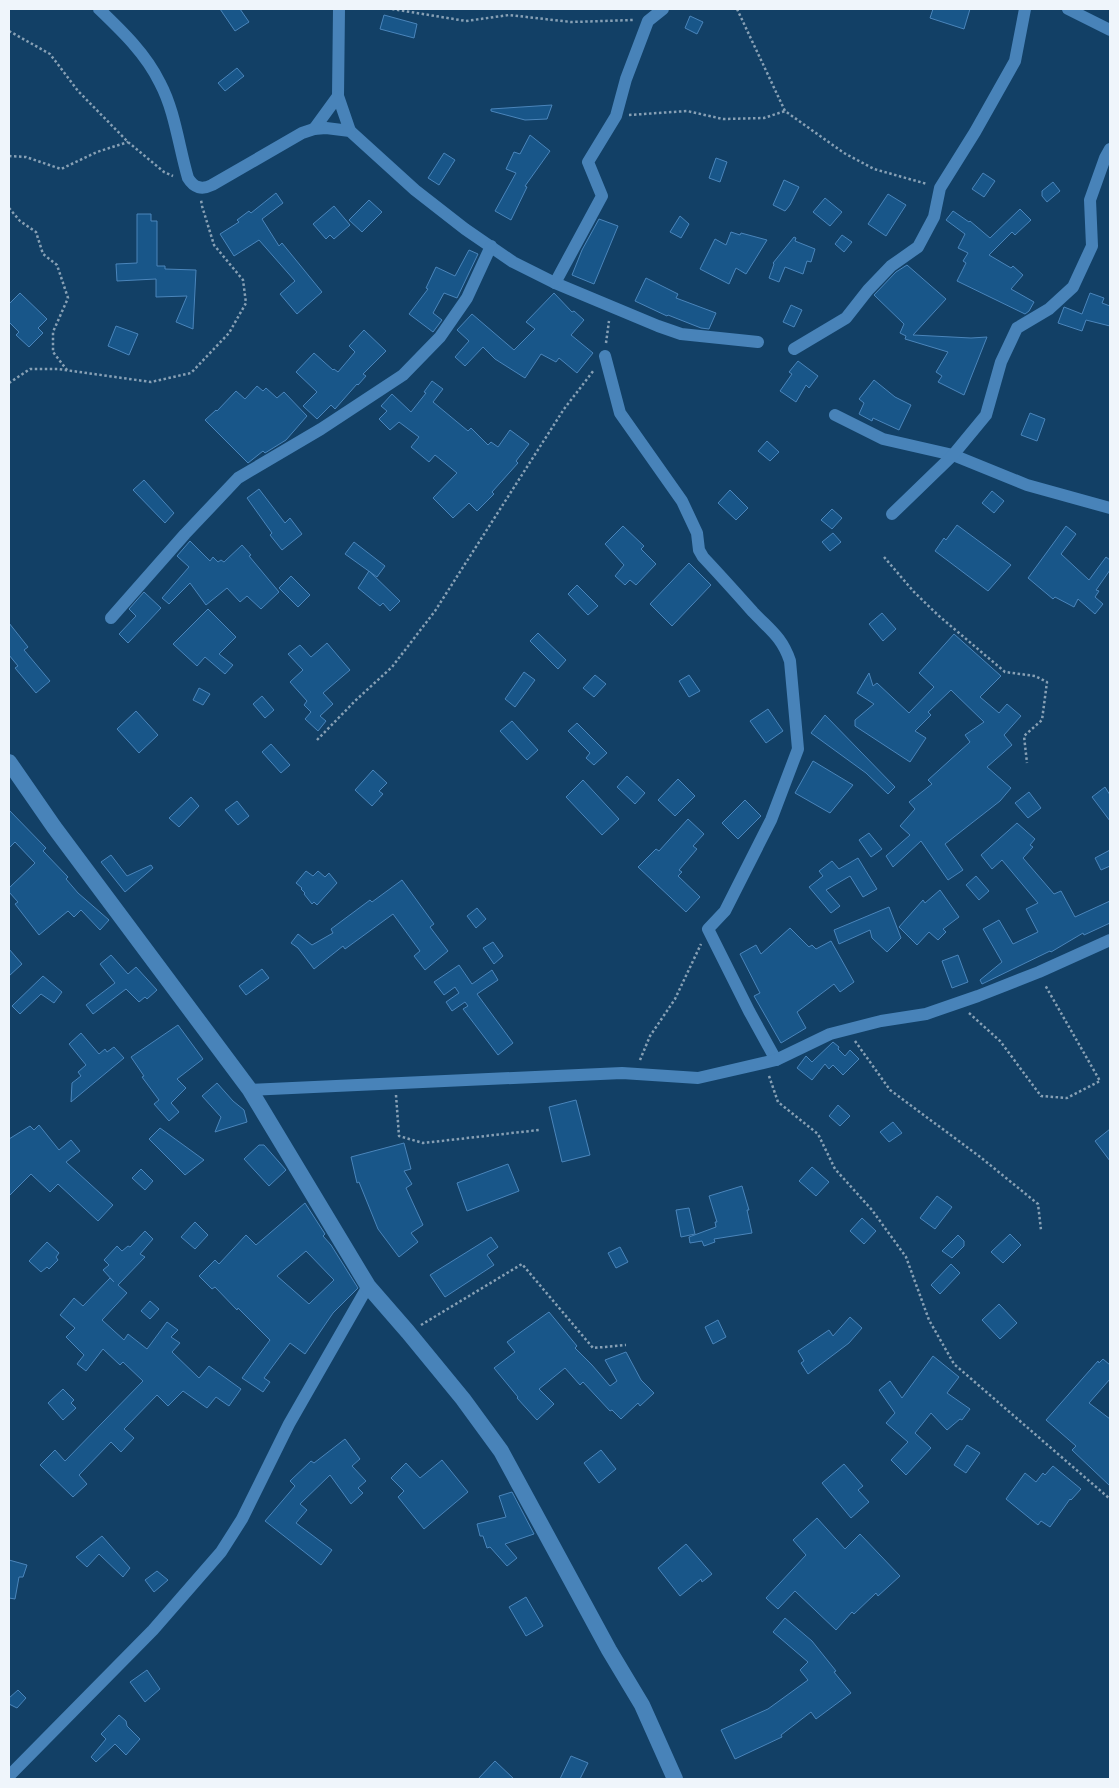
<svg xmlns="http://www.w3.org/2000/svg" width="1119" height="1788" viewBox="0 0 1119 1788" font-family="Spectral,serif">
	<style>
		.building { fill: #185689; stroke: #4a85bb; fill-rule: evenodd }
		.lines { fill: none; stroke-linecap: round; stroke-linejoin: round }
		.path { stroke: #87a0b5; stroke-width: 2.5; stroke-dasharray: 2.5 2.5; stroke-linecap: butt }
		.street { stroke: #4883b9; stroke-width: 12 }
		.secondary { stroke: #4883b9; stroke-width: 16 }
	</style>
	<rect width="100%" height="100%" fill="#124066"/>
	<g class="building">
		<path d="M220,9H240L249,22L235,31Z"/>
		<path d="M933,9H970L964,29L930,18Z"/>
		<path d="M384,15L417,24L414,38L380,29Z"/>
		<path d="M690,16L703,22L697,34L685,28Z"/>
		<path d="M237,68L244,76L225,91L218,83Z"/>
		<path d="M552,105L547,119L525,120L491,111V109Z"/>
		<path d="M530,135L550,151L525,186L527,187L511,220L495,211L516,173L506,169L514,152L520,154Z"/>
		<path d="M444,153L455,160L439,185L428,178Z"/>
		<path d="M716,158L727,162L720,182L709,178Z"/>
		<path d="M983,173L995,181L984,197L972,189Z"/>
		<path d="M784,180L799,187L790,205L785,211L773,205Z"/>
		<path d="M1053,182L1060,191L1047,202L1042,196V191Z"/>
		<path d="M276,193L283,203L262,219L279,246L282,243L322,292L297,314L280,294L295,281L259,240L234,256L220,234L239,222L237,220L249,211L251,213Z"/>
		<path d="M888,194L906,205L886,236L868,224Z"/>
		<path d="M825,198L842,212L830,226L813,212Z"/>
		<path d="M369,200L382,212L362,232L349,220Z"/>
		<path d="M334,206L350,225L334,239L330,235L326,239L313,224Z"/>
		<path d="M1020,209L1031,220L1015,235L1012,232L989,255L1011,268L1013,266L1023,275L1011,289L1034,302L1029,311L1025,314L957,281L966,263L963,261L968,253L958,248L965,234L946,220L953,211L969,222L970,221L990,238Z"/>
		<path d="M137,214H151V221H157V266H165V269L196,270L193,329L176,322L187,296L156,297V279L117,281L116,264L137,263Z"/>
		<path d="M680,216L689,224L681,238L670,232Z"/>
		<path d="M599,219L618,226L594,284L572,275L582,250Z"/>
		<path d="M731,232L740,235L741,233L767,240L746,274L736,268L729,284L700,269L715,239L726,245Z"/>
		<path d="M842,235L852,242L844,252L835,244Z"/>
		<path d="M794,237L796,238L795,241L815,249L811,262L807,261L803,274L785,267L779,282L769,278L774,264L773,263Z"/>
		<path d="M469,250L478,254L457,298L444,293L433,313L442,320L433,332L409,314L428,289L426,288L436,267L455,276Z"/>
		<path d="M907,265L946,299L913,335L971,338L987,337L964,395L938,382L942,376L936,372L948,352L905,339L906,336L900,333L904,324L874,295L896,272Z"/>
		<path d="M646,278L678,294L676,298L716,313L709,329L701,328L668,315L667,316L635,301Z"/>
		<path d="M20,293L47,319L38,328L43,333L29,347L16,335L19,332L9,322V304Z"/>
		<path d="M554,293L572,312L574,311L584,320L571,335L593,353L577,373L559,358L556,362L541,354L525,378L495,359L483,347L465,366L455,357L469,341L457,330L472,314L514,350L535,329L526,322Z"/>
		<path d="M1090,293L1104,298L1102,303L1110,306V326L1086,320L1082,331L1058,323L1064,307L1082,314Z"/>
		<path d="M791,305L802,310L794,327L783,322Z"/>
		<path d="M116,326L138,334L129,355L108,346Z"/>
		<path d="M364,330L386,351L363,374L366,376L358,385L357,384L335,409L331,405L317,419L303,406L317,392L296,372L314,353L333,370L334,369L338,372L355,352L349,346Z"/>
		<path d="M798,361L818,376L809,388L806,385L796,402L780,391L792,374L789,372Z"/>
		<path d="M874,380L895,397L911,405L899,430L873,418L872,421L859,414L864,403L859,399Z"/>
		<path d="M432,381L443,389L433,402L468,431L471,428L488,445L491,442L498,447L510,430L529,444L516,461L518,463L492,492L494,494L477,511L469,503L453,518L433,498L457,473L435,455L429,462L411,447L419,437L399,422L390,430L379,419L387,411L381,406L392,394L411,412L426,393L424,392Z"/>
		<path d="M257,386L263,391L266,388L277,398L284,392L307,416L286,440L265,453L263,451L248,463L205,420L216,410L217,411L236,391L245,399Z"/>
		<path d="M1030,413L1045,419L1037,441L1021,435Z"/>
		<path d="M767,441L779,452L770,461L758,451Z"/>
		<path d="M144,480L174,513L165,523L133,490Z"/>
		<path d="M259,489L285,523L290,518L302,534L282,550L270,535L272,533L247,498Z"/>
		<path d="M730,490L748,508L736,520L718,503Z"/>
		<path d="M992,491L1004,501L994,513L982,503Z"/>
		<path d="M832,509L842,518L832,529L821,520Z"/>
		<path d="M957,525L1011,565L988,591L935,551L944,538L946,540Z"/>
		<path d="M623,526L644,546L641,549L656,564L636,585L630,580L625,585L615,576L624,565L605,544Z"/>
		<path d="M1066,526L1076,534L1061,554L1089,580L1106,557L1110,560V570L1096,590L1099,591L1095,597L1103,604L1095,614L1078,599L1074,607L1055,597L1053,599L1028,578Z"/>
		<path d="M833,533L841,542L830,551L822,542Z"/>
		<path d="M190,541L210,561L213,557L218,562L221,560L224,562L242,545L251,555L249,556L279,592L261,609L247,596L240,602L227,588L206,605L190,583L169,604L162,598L189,567L177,556Z"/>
		<path d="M354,542L385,566L377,577L345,554Z"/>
		<path d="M689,563L711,585L672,626L650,604Z"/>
		<path d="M369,571L400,601L390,611L383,603L380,606L358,588Z"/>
		<path d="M291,576L310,595L298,607L279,588Z"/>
		<path d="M577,585L598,606L588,615L568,594Z"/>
		<path d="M144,592L161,608L128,643L119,634L136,616L129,609Z"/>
		<path d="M208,609L236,637L219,654L233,665L225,674L205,657L197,666L173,644Z"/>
		<path d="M882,613L896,629L883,641L869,624Z"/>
		<path d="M9,623L28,647L24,650L50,681L36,693L15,668L18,666L9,655Z"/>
		<path d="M538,633L566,660L558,669L530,641Z"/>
		<path d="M954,634L1001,676L980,697L999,713L1007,704L1021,716L1004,735L1012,745L987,767L1011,788L1000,801L945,844L963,870L948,880L921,841L893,867L886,856L910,835L900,826L915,809L909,802L932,784L928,780L970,742L965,735L984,722L951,690L928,712L931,715L915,731L926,738L910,762L855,726V720L874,704L857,693L869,673L873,686L877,683L909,713L934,687L919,673Z"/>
		<path d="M327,643L350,670L323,693L333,704L320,716L326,721L318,731L305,719L311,712L304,705L307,701L290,682L303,670L288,654L300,645L311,657Z"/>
		<path d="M524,672L535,680L515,707L505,699Z"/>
		<path d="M595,675L606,684L594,697L583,688Z"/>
		<path d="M689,675L700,691L689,697L679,681Z"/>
		<path d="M199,688L210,694L203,705L193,700Z"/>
		<path d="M262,696L274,710L265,718L253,704Z"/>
		<path d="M768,709L783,731L766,743L750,721Z"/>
		<path d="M136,711L158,735L139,753L117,729Z"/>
		<path d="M825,715L895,787L888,794L866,773L811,733Z"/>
		<path d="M512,721L538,750L527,760L500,731Z"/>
		<path d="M577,723L607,753L594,765L586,758L590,753L568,731Z"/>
		<path d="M271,744L290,765L281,773L262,752Z"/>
		<path d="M813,761L853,785L830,813L795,793Z"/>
		<path d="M373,770L387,783L379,791L383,794L372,806L355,790Z"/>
		<path d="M627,776L645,793L635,804L617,787Z"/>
		<path d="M678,779L695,796L675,816L658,800Z"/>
		<path d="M583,780L619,819L602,835L566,797Z"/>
		<path d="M1105,787L1110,795V821L1092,797Z"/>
		<path d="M1029,792L1041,808L1028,818L1015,803Z"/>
		<path d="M191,797L199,806L179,827L169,818Z"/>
		<path d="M745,800L761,816L738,839L722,823Z"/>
		<path d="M237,801L249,816L238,825L225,810Z"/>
		<path d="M9,810L46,848L43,851L68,877L66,879L78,893L109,920L100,930L81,910L74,917L68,911L39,935L15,904L18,902L9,892V888L35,863L15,842L9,848Z"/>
		<path d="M688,819L704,834L693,846L697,849L679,870L682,872L678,876L700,897L686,912L638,867L656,849L659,851Z"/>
		<path d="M1017,823L1035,839L1030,845L1033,847L1023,858L1054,894L1061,891L1075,917L1110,901V923L1084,935L1083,933L1051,952L1050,951L982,984L980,980L1002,962L983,929L999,920L1013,944L1038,932L1026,909L1038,903L1002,860L992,869L981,855Z"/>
		<path d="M869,833L882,849L871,857L859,840Z"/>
		<path d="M1110,850V866L1101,870L1095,858Z"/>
		<path d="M111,855L127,876L151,865L153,868L125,892L101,862Z"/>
		<path d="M858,858L877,889L863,897L850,876L826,890L840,906L831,913L809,887L823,876L819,871L832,861L839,869Z"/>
		<path d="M306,871L313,876L318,871L325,877L329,873L337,883L317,905L314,902L312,904L304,894L305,893L301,889L302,888L296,883Z"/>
		<path d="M976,876L989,891L979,900L966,885Z"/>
		<path d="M402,880L434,924L430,927L448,951L425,970L414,956L420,951L393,914L345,949L343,946L314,969L298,948L291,943L298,934L312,945L333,933L331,929L370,900L372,902Z"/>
		<path d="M940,890L959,917L943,929L946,932L938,940L929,932L917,945L899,927L923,900L925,903Z"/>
		<path d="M889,907L901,938L887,952L872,938L870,930L839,944L834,930Z"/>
		<path d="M477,908L486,919L476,928L467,916Z"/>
		<path d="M790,928L809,947L812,945L816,949L831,941L854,982L840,992L834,984L797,1012L806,1028L781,1043L754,996L760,993L740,954L756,945L761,954Z"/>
		<path d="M493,942L503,956L494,964L483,948Z"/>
		<path d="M9,949L22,964L9,976Z"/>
		<path d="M111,955L128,974L136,967L157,990L147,999L145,997L139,1002L126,989L93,1014L86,1005L115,983L100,964Z"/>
		<path d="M958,955L968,982L952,988L942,961Z"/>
		<path d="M459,965L472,984L492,970L498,980L477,994L513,1043L498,1055L463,1009L468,1006L465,1002L452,1011L446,1002L459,993L455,987L444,995L434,982Z"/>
		<path d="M262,969L269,978L246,995L239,986Z"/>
		<path d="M43,976L62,992L54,1003L41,994L20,1014L12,1006Z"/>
		<path d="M178,1025L203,1059L177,1079L186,1088L171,1103L179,1112L169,1121L154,1104L159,1100L142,1077L144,1076L131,1057Z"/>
		<path d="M81,1033L99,1054L105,1049L107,1052L114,1047L124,1058L71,1102L72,1083L81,1076L78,1072L86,1065L69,1044Z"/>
		<path d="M833,1042L839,1047L838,1049L845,1056L850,1050L859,1059L843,1075L833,1065L829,1069L825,1064L812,1080L797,1068L806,1056L812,1062Z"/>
		<path d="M217,1083L233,1101L244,1110L247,1122L215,1132L221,1117L202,1096Z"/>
		<path d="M576,1100L590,1155L562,1162L549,1107Z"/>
		<path d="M838,1105L850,1116L840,1126L829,1116Z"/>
		<path d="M893,1122L902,1133L889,1142L880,1132Z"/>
		<path d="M39,1125L59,1150L71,1140L80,1151L66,1162L113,1205L98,1221L58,1184L50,1192L31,1174L9,1196V1139L30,1126L34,1130Z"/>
		<path d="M160,1128L204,1160L185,1175L149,1139Z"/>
		<path d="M1110,1129V1161L1095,1141Z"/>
		<path d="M404,1143L411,1169L404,1171L412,1184L406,1188L423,1225L411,1233L418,1242L399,1257L378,1229L359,1182L357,1183L351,1157Z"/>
		<path d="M259,1145H264L286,1170L269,1186L244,1159Z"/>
		<path d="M508,1164L519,1191L467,1211L457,1183Z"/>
		<path d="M812,1167L829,1182L816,1196L799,1181Z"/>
		<path d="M141,1169L153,1181L145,1190L132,1178Z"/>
		<path d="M742,1186L749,1210H747L752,1233L714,1239L715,1242L704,1246L702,1241L690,1243L689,1237L716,1227L715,1222H717L709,1196Z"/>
		<path d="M937,1196L952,1207L935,1229L920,1218Z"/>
		<path d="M305,1203L325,1234L323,1236L331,1245L358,1288L333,1313L305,1354L290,1343L264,1378L270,1382L263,1392L242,1378L270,1340L238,1308L237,1310L215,1287L212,1289L199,1276L215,1260L219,1264L246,1235L256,1245ZM306,1251L334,1280L309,1304L277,1276Z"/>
		<path d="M689,1208L695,1234L681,1237L676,1210Z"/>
		<path d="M862,1218L876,1231L864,1244L850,1231Z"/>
		<path d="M195,1222L208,1235L195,1249L181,1237Z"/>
		<path d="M145,1231L153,1239L140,1254L145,1257L118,1285L127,1293L102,1320L124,1340L128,1334L147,1349L167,1322L178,1330L171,1337L180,1343L172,1352L199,1378L209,1366L241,1389L229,1406L216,1397L207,1408L183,1391L168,1406L157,1395L124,1429L134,1438L121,1452L111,1442L79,1475L87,1484L73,1497L40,1465L55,1450L65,1461L143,1381L123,1362L120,1365L103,1349L86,1371L77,1364L84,1355L66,1337L75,1328L60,1315L74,1298L83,1306L110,1278L114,1282L103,1270L109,1265L104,1260L117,1246L122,1251L128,1246L130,1247Z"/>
		<path d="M1010,1234L1021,1245L1003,1263L991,1252Z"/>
		<path d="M958,1235L964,1241V1246L952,1258L942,1251Z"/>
		<path d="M491,1237L498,1247L487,1255L494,1265L445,1297L430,1275Z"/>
		<path d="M47,1242L59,1253L56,1257L58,1260L49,1269L47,1267L41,1272L29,1261Z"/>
		<path d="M620,1247L628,1262L616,1268L608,1253Z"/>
		<path d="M951,1264L960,1273L940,1294L931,1285Z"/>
		<path d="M150,1301L159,1309L150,1319L141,1311Z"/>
		<path d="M999,1304L1017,1323L1000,1339L982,1320Z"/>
		<path d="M549,1312L577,1346L575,1348L592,1365L610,1386L617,1381L605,1360L626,1352L641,1380L654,1393L640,1406L638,1403L621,1419L612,1410L610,1411L583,1382L580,1385L565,1368L539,1389L554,1404L537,1420L517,1398L518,1397L494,1368L515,1352L507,1342Z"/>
		<path d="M850,1317L862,1328L849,1343L808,1374L801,1363L804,1361L798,1351L829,1330L833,1336Z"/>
		<path d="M718,1320L726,1337L713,1344L705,1327Z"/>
		<path d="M933,1356L959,1377L947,1393L970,1409L962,1420L960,1419L947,1430L931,1413L915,1433L931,1448L906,1475L891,1460L908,1442L886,1423L895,1413L879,1390L890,1381L902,1398Z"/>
		<path d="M1103,1359L1110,1365V1379L1089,1403L1110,1419V1486L1072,1450L1076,1446L1046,1420L1098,1361L1099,1363Z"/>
		<path d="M63,1389L74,1400L71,1403L76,1408L63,1420L48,1403Z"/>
		<path d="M345,1439L360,1459L352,1466L366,1481L358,1488L363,1493L351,1504L330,1475L300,1504L307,1510L296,1523L332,1550L321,1565L265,1521L295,1486L290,1481L311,1461L314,1463Z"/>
		<path d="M967,1445L980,1453L966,1473L954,1465Z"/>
		<path d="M601,1450L616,1469L599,1483L584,1463Z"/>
		<path d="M442,1460L468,1492L424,1529L398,1497L404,1491L391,1478L406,1463L420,1478Z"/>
		<path d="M844,1464L863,1486L858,1490L869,1502L851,1518L822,1483Z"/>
		<path d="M1053,1466L1081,1489L1071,1500L1070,1499L1050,1527L1041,1521L1038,1525L1006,1499L1025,1473L1036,1482L1043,1473L1045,1475Z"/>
		<path d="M512,1492L534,1534L505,1544L517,1558L507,1566L490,1547L487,1548L483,1536H480L477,1524L506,1517L499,1496Z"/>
		<path d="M817,1518L845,1549L860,1534L900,1576L878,1596L876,1593L854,1614L852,1612L836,1630L795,1591L778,1609L766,1598L806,1555L793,1540Z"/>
		<path d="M102,1536L130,1568L123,1577L99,1554L87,1567L76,1557Z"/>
		<path d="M686,1544L712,1574L702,1582L701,1579L680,1596L658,1568Z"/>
		<path d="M9,1560L27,1565L23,1577H19L15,1599L9,1598Z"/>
		<path d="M157,1571L168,1580L154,1592L145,1580Z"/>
		<path d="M526,1597L543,1626L526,1636L509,1607Z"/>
		<path d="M785,1618L812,1641L836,1671L834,1672L851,1693L816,1719L811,1712L781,1735L782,1737L735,1759L721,1730L768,1709L808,1680L800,1670L808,1662L773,1632Z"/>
		<path d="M147,1670L160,1689L145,1702L130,1682Z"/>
		<path d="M18,1690L26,1698L17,1708L9,1704V1698Z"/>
		<path d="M119,1715L126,1721L127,1726L140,1739L126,1755L115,1744L96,1762L91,1757L106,1739L101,1734Z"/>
		<path d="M571,1756L588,1763L580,1779H560Z"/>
		<path d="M495,1761L514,1779H478Z"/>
	</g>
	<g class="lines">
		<g class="path">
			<path d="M392,9L466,21L509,15L571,22L634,20"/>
			<path d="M737,9L785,111L844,153L874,169L927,184"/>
			<path d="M9,31L50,54L78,91L128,142L164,172L173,176"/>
			<path d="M629,115L687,111L723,119L764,118L785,111"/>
			<path d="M9,156L26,157L61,169L97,152L128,142"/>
			<path d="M9,208L20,221L36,232L43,254L57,265L68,298L53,332V352L67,370"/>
			<path d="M606,343L609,321"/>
			<path d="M9,383L30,369H58L151,382L191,373L229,333L246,303L243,280L214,245L202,206L201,200"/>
			<path d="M884,557L914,592L939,616L1005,672L1035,676L1047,682L1042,720L1024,736L1027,763"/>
			<path d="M317,740L356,700L392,667L435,611L564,409L594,370"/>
			<path d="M969,1013L1000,1041L1041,1096L1067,1098L1100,1081L1045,985"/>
			<path d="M855,1041L890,1090L979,1156L1038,1204L1041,1230"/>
			<path d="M640,1060L650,1036L675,999L701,944"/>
			<path d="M769,1076L778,1102L818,1134L835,1169L872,1210L906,1257L929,1320L954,1364L1110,1499"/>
			<path d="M396,1095L399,1136L423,1143L539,1130"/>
			<path d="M421,1325L522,1264L593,1348L626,1345"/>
		</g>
		<g class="street">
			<path d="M99,9C122,31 146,54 160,83C175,111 179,148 188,178C194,188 202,190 212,185L302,133L314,129L326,128L350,131L415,190L465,229L513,262L555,283L658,326L681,334L758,342"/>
			<path d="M339,9L338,96L350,131"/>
			<path d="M1068,9L1110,30"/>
			<path d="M314,129L338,96"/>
			<path d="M555,283L602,196L588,162L616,116L626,79L648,21L663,9"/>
			<path d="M794,349L846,318L868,290L891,266L918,247L934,217L940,188L975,132L1015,61L1025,9"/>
			<path d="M605,356L620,413L682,501L697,533L699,550L703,557C720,575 737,594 753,612C770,630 782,637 790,661L798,749L771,820L725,911L708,929L749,1011L776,1060"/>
			<path d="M835,415L883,439L953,455L1027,485L1110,508"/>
			<path d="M892,514L953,455L986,415L1001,362L1017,328L1049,309L1073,287L1092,246L1090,200L1105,158L1110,149"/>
			<path d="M111,618L185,534L238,478L321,429L403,375L440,337L467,298L491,246"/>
			<path d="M250,1090L622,1073L698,1078L776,1060L830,1034L881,1021L926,1014L978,996L1039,972L1110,940"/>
			<path d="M9,1776L153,1630L221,1552L242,1519L289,1424L368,1286"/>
		</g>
		<path class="secondary" d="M9,762L54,827L250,1090L368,1286L408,1332L463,1399L501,1451L609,1650L642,1705L675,1779"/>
	</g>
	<rect width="1119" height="1788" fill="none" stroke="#eff5fb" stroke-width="20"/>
</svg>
